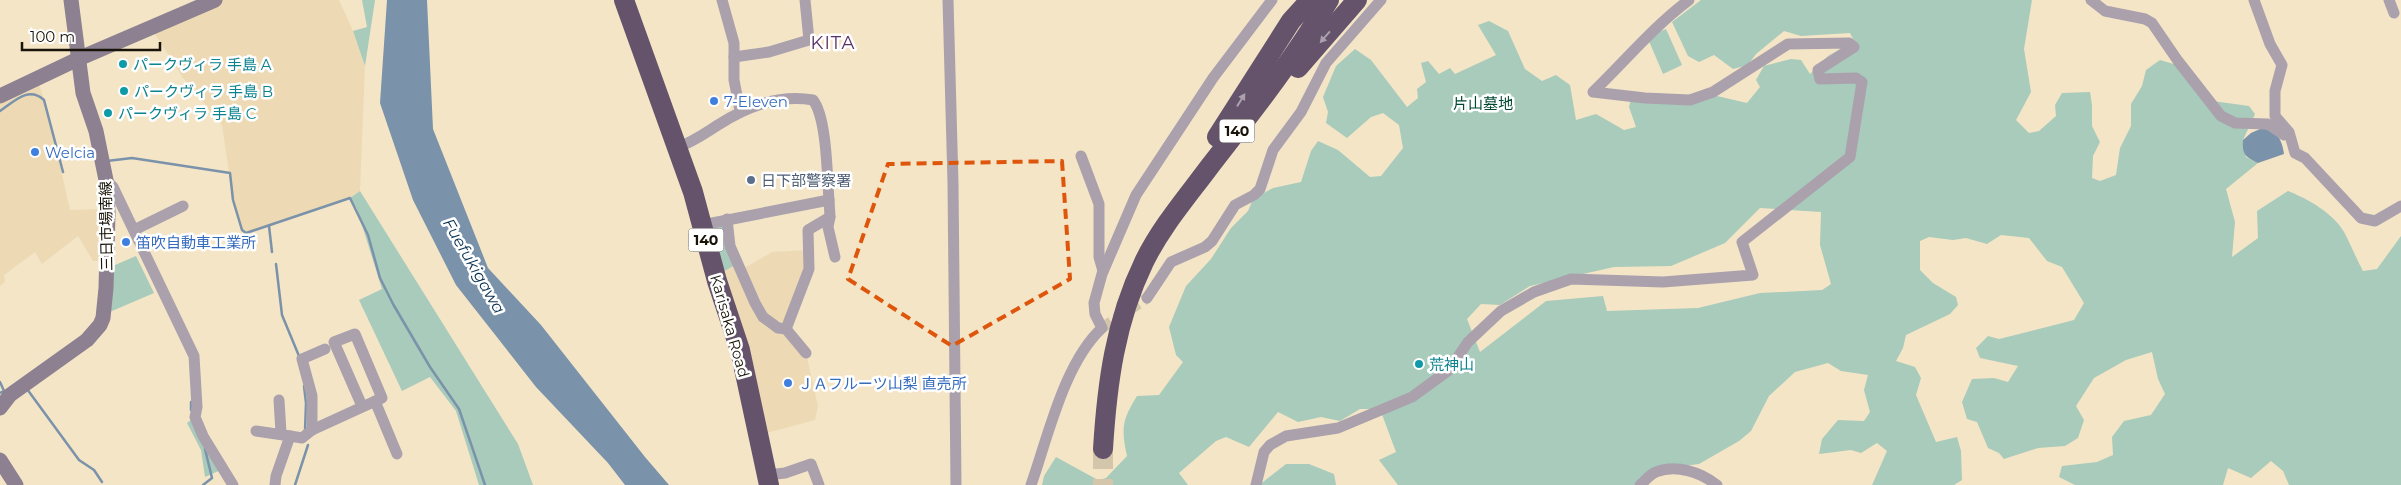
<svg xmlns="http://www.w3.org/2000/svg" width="2401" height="485" viewBox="0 0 2401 485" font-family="Montserrat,'Noto Sans JP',sans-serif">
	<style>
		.built { fill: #eddab5 }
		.green { fill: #a8cbbb; fill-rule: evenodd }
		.water { fill: #7a92aa }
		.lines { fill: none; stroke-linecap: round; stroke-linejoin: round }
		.stream { stroke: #7a92aa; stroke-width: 2.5 }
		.street-tunnel { stroke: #d3c6aa; stroke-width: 11; stroke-dasharray: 11 5.5; stroke-linecap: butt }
		.highway-tunnel { stroke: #d3c6aa; stroke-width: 20; stroke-dasharray: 20 10; stroke-linecap: butt }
		.street { stroke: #aaa1ad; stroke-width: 11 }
		.secondary { stroke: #8c8091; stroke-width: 15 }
		.highway { stroke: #64536b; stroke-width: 20 }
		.oneway { fill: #aaa0ae }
		.marked { fill: none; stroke: #de560c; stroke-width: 4; stroke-dasharray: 10 6; stroke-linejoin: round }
		.culture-dot { fill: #0f9aa8; stroke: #fff; stroke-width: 2 }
		.shop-dot { fill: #3f7fe0; stroke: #fff; stroke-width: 2 }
		.service-dot { fill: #5c6f8a; stroke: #fff; stroke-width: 2 }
		.labels { text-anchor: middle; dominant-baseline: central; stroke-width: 5; stroke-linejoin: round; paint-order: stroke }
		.shield { fill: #fff; stroke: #5e5a53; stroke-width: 1 }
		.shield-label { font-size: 14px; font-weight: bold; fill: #191409 }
		.culture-label { font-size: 15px; fill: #0d838f; stroke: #fff; text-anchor: start }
		.shop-label { font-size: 15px; fill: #366cbe; stroke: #fff; text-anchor: start }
		.park-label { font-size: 15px; fill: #004832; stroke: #fff }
		.service-label { font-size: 15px; fill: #4e5e75; stroke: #fff; text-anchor: start }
		.street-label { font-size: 15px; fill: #191409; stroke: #fff }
		.water-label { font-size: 16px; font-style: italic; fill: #062f51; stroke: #fff }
		.quarter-label { font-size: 18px; letter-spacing: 1px; fill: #593167; stroke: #fff }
	</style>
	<rect width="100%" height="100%" fill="#f4e5c7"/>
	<g class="built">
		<path d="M205,0H339L353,31L365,66L360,191L350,198L251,232L242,230L233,200L222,125L183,78L151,28Z"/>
		<path d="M37,78L47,108L70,210L99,209L103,261H93L78,236L42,264L35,252L4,275L5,282L0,286V96Z"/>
		<path d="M809,250L786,329L806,353L818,406L815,420L767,433L719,274L737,264L741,270L772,252Z"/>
	</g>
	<g class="green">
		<path d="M362,0H375L365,66L353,31L367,27Z"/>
		<path d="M1701,0H2032L2024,49L2031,92L2016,120L2029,133L2039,131L2056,116L2055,105L2062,93L2090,92L2092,105V126L2100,142L2093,156L2092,178L2100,181L2116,175L2120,148L2131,126V104L2142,86L2146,70L2160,60L2177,65L2205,100L2249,106L2255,114L2243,140L2246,157L2258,163L2226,189L2235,222L2232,257L2258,238L2257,211L2288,191C2308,199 2333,213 2344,232C2351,245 2356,258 2363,271L2377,269L2401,236V485H2289L2283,471L2271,461L2251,478L2228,468L2223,485H2075L2059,477L2062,466L2097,462L2113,455L2112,437L2124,421L2151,415L2165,394L2158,379L2152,352L2126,360L2094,378L2076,406L2084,420L2078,438L2065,446L2038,448L2004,459L1999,453L1988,448L1977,422L1967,419L1962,402L1972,379L1994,378L2008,382L2018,366L1980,358L1976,348L1988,336L1999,339L2074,320L2084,303L2062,267L2047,261L2029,238L2001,235L1987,244L1966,238L1953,240L1929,237L1920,241V270L1933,283L1956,297L1958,305L1950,314L1906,335L1903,348L1896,361L1915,367L1921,378L1916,395L1936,442L1957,437L1961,451L1962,480L1954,485H1872L1887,451L1877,443L1861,453L1851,450L1819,454L1822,439L1838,420L1864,421L1870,412L1864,390L1868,375L1841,371L1828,363L1795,372L1769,396L1751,431L1739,441L1699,464L1668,468L1635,485H1398L1379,460L1396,452L1380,409H1360L1340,421L1321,417L1298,422L1278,412L1249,447L1226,437L1216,441L1179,473L1188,485H1042L1044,476L1056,457L1098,480L1106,478L1127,456C1121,428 1122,420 1137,396L1159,395L1183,362L1176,355L1169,327L1186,286L1211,259L1231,228L1248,211L1253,199L1273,188L1301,182L1311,151L1318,141L1338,150L1370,177L1381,176L1403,148L1399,125L1383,113L1371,117L1347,138L1326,123L1328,112L1323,97L1336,66L1355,49L1371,60L1407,107L1418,98L1417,89L1426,82L1421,63L1428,61L1439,74L1450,68L1455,74L1496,55L1478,25L1489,21L1508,31L1525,69L1542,81L1556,75L1570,85L1576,120L1596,114L1624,130L1636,127L1629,107L1631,99L1717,96L1747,103L1760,87L1756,80L1764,66L1791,59L1801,60L1810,74L1828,56L1854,41L1850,33L1801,36L1784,31L1756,54L1748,65L1733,69L1714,55L1699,62L1688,56L1672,22ZM1760,208L1821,212L1820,245L1831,284L1822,290L1760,293L1698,308L1607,311L1603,296L1546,301L1480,352L1467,319L1481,304L1500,305L1530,286L1614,267L1671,266L1725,243Z"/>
		<path d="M1666,29L1682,65L1663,74L1649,41L1659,32Z"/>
		<path d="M360,191L518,444L533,485H479L456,411L430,377L402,391L359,300L382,289L357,209L350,198Z"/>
		<path d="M727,221L737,264L719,274L708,225Z"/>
		<path d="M136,256L154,293L105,314L108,268Z"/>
		<path d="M195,417L223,469L205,477L201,450L187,423Z"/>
		<path d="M1286,464H1309L1334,474L1336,485H1249L1263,482Z"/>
	</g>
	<g class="water">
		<path d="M387,0H427L433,129L488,268L541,325L645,457L669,485H625L608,463L536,387L456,285L413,200L380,103Z"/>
		<path d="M2260,129C2276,128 2282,139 2284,154L2258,163C2245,157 2242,154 2243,140L2251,133Z"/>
	</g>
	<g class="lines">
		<g class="stream">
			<path d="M0,111C15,101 28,86 44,100L63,172"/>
			<path d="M107,161L132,158L230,173L233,200L242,230L246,233L350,198L368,235L380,278L393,304L430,367L459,409L485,485"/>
			<path d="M269,226L272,252"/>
			<path d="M276,264L282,315L299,356"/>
			<path d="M0,382L4,391L0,393"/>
			<path d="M304,386L306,403L305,431"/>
			<path d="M27,389L79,460L94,470L102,482"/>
			<path d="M191,410V402"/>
			<path d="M203,485L212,478L205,449"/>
			<path d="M295,485L308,445"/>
		</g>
		<path class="street-tunnel" d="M1102,328L1147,298"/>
		<path class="highway-tunnel" d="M1103,449V485"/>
		<g class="street">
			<path d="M722,0L734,43V80L740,111"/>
			<path d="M948,0L953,183L956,485"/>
			<path d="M2091,0L2105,11L2145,19L2152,23L2178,61L2221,116L2235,123L2268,124L2284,135"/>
			<path d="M2254,0L2270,44L2282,65L2275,91V116L2289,132L2295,153L2305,158L2361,218L2375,221L2401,206"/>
			<path d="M2389,0L2394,13"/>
			<path d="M734,57L769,52L809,40L805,0"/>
			<path d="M678,147C693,142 705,133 718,125C746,107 779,94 813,100C827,118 827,176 829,200"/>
			<path d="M1081,156L1099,204V257L1103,271"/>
			<path d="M106,180L113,187L194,356L197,407L195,417L203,436L233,485"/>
			<path d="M830,217L828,227L835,257"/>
			<path d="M727,219L730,246L755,303L763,317L778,328L786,329L806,353"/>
			<path d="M702,225L829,200L830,217L808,230L809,269L786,329"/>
			<path d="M134,230L183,206"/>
			<path d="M1147,298L1171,262L1205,247L1212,241L1235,205L1254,195L1260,189L1273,150L1301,112L1326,63L1381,0"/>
			<path d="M279,400L281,433"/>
			<path d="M375,401L397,454"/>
			<path d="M312,430V396L302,359L325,349"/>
			<path d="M256,431L290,436L276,476L275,485"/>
			<path d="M290,436L302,438L312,430L382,398L355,334L334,342L362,406"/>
			<path d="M767,475L785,473L811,464L819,485"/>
			<path d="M1031,485C1048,437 1064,363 1102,328L1095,314L1094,303L1102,274L1136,195L1213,78L1272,0"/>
			<path d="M1256,485L1264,452L1270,445L1286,436L1338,428L1412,397L1449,370L1468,342L1501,311L1534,292L1571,279L1663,282L1753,275L1742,242L1850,157L1862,82L1856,78L1820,79L1818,70L1854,47L1849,43L1788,44L1713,92L1690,100L1645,98L1593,92C1625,61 1654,26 1689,0"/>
			<path d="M1640,485C1645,481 1650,474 1656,472C1676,464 1700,472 1717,485"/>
		</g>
		<g class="secondary">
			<path d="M0,96L78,59L215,0"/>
			<path d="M0,408L10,395L87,340L100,325L103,318L106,288L108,213L106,180L96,131L83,93L71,0"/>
			<path d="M0,460L16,485"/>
		</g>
		<g class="highway">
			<path d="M624,0L693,192L717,281L740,350L769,485"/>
			<path d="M1298,68L1357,0"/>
			<path d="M1217,137L1291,21L1310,0"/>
			<path d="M1103,449C1107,384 1115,322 1144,262C1161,227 1187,197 1210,166C1252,112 1294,59 1329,0"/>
		</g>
	</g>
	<defs><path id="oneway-solid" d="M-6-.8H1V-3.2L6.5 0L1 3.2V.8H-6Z" transform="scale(1.25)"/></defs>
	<g class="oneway">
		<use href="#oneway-solid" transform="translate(1325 37) rotate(131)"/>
		<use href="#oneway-solid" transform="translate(1241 100) rotate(-58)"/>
	</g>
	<path class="marked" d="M1062,161L1070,279L952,346L848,279L888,164Z"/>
	<g class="culture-dot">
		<circle cx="123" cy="64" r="5"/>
		<circle cx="124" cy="91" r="5"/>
		<circle cx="108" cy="113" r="5"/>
		<circle cx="1419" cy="364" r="5"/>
	</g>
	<g class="shop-dot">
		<circle cx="714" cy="101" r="5"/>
		<circle cx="35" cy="152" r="5"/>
		<circle cx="126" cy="242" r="5"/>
		<circle cx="788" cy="383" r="5"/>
	</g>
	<circle class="service-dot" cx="751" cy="180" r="5"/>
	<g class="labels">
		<g class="shield">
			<rect x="1219.5" y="119.5" width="35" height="23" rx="4"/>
			<rect x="688.5" y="228.5" width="35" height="23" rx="4"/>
		</g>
		<g class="shield-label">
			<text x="1237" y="131">140</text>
			<text x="706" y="240">140</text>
		</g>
		<g class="culture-label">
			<text x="133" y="64">パークヴィラ 手島 A</text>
			<text x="134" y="91">パークヴィラ 手島 B</text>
			<text x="118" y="113">パークヴィラ 手島 C</text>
			<text x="1429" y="364">荒神山</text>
		</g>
		<g class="shop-label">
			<text x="724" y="101">7-Eleven</text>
			<text x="45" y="152">Welcia</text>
			<text x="136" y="242">笛吹自動車工業所</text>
			<text x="798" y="383">ＪＡフルーツ山梨 直売所</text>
		</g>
		<g class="park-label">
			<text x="1483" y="103">片山墓地</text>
		</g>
		<g class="service-label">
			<text x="761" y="180">日下部警察署</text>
		</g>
		<g class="street-label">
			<text transform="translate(106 226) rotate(-91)">三日市場南線</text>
			<text transform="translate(730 326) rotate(74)">Karisaka Road</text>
		</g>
		<g class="water-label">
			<text transform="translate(474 266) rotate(60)">Fuefukigawa</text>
		</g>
		<g class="quarter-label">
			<text x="833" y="43">KITA</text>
		</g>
	</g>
	<path d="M22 42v8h138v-8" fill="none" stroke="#191409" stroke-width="2.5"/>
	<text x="30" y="42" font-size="15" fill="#191409" stroke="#ffffff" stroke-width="4" paint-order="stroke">100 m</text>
</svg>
